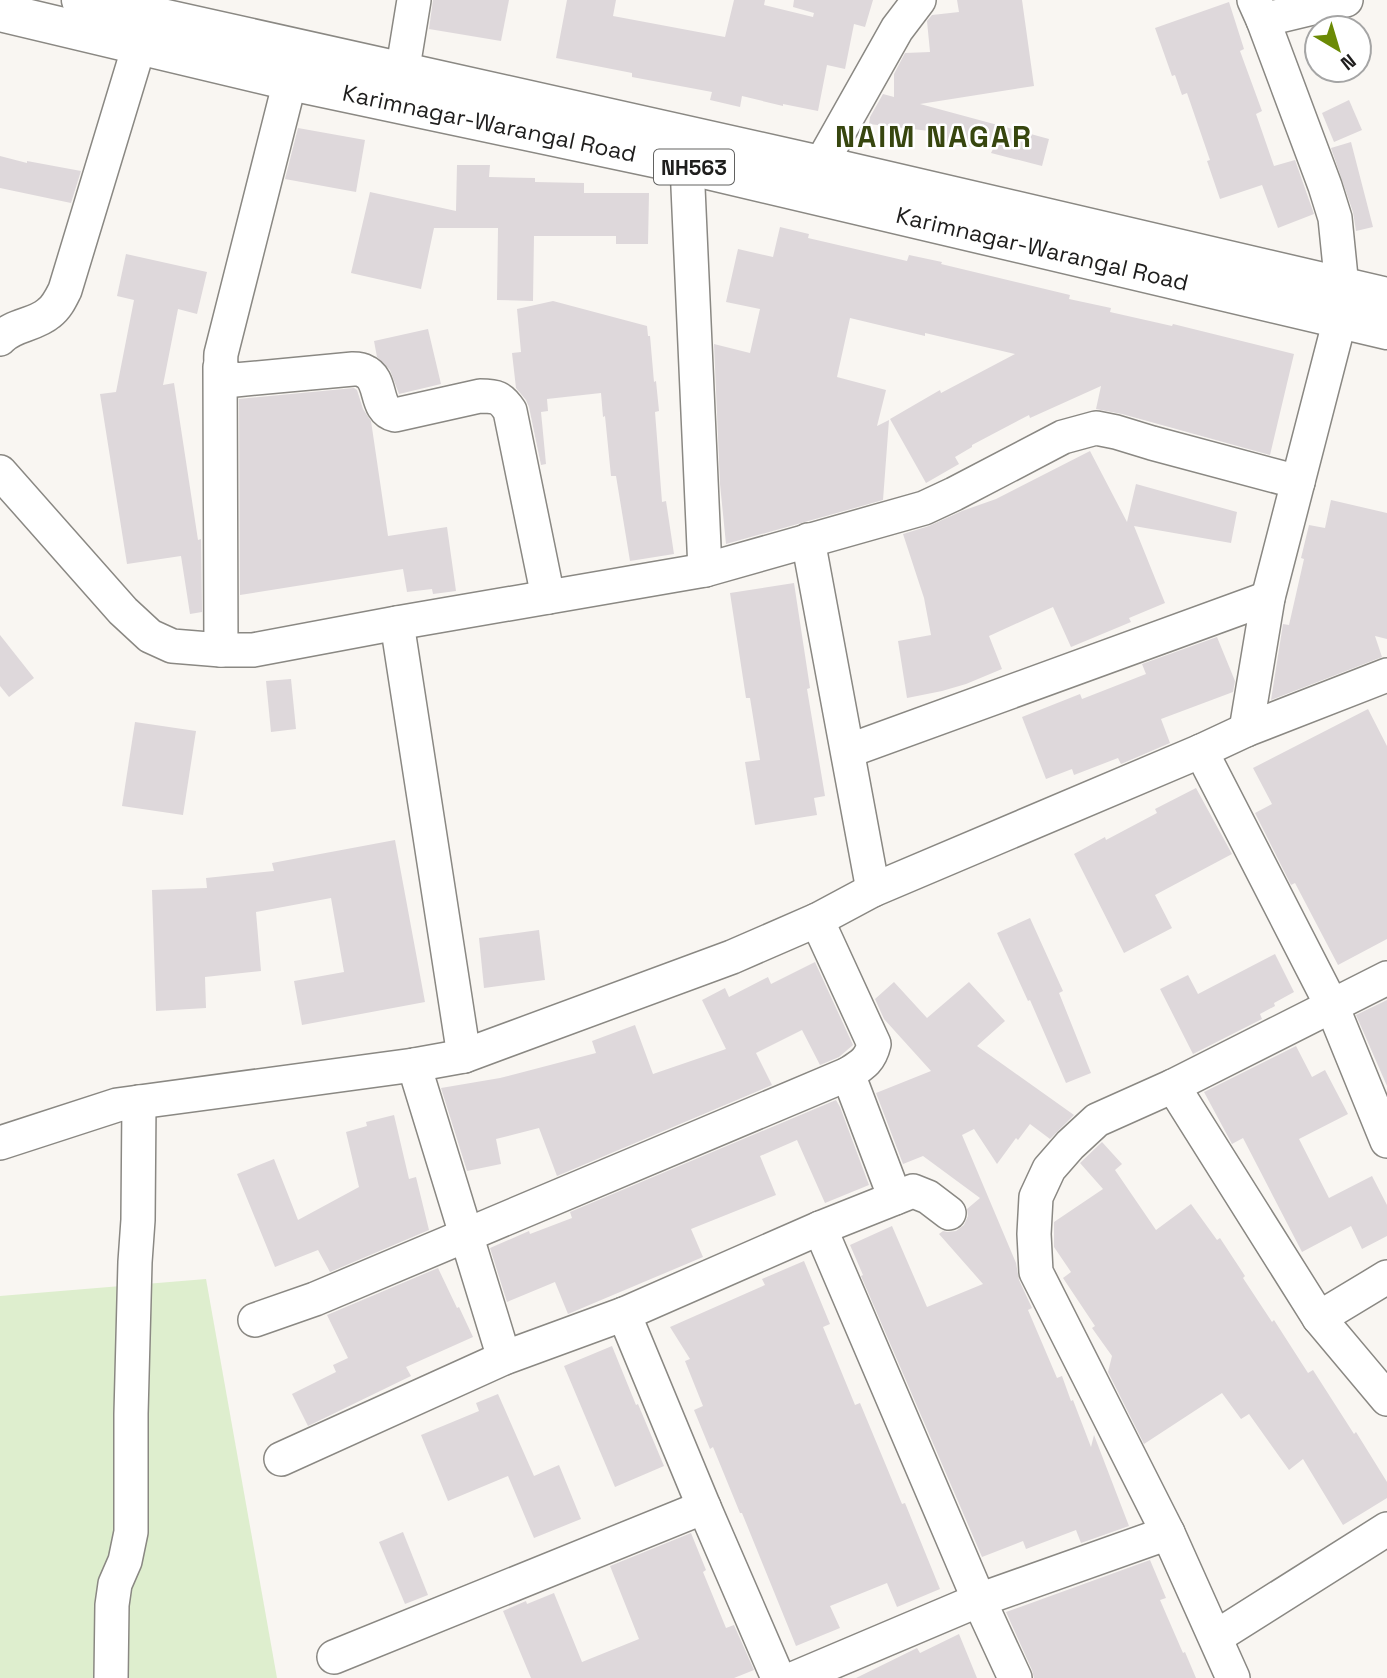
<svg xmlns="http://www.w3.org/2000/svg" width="1387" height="1678" viewBox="0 0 1387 1678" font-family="'Space Grotesk',sans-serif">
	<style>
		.green { fill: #deeece }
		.building { fill: #ded8db }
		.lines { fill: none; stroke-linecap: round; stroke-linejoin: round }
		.minor-casing { stroke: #8a8883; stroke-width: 36 }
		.highway-casing { stroke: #8a8883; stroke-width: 41 }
		.minor { stroke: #fff; stroke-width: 33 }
		.highway { stroke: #fff; stroke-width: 38 }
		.labels { text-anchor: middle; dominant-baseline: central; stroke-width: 5; stroke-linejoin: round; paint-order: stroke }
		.shield { fill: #fff; stroke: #626261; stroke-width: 2 }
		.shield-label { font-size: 21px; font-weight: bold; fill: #1f1e1d }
		.street-label { font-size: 23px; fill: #1f1e1d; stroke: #fff }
		.district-label { font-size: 30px; font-weight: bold; letter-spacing: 2px; fill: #37460f; stroke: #fff }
	</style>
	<rect width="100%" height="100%" fill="#f9f6f2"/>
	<path class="green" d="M206,1279L277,1678H0V1296Z"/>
	<g class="building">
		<path d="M433,0H509L501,41L429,29Z"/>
		<path d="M567,0H616L613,16L725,37L734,0H765L764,5L813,17L814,13L793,7L794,0H873L865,27L854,24L845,69L827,65L818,111L783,104V106L742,96L740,107L710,100L712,92L632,77V73L556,58Z"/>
		<path d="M957,0H1022L1034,86L920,104L1049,139L1042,166L991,153L993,149L937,143L938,132L869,124L870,117L883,94L894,97V74L905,53L930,52L927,21L932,15L959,12Z"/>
		<path d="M1229,2L1244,49L1240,51L1262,111L1256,114L1274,166L1295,160L1314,214L1278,228L1262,185L1220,199L1207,161L1210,160L1187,93L1182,95L1175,75L1172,76L1155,28Z"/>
		<path d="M1349,100L1362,130L1334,142L1322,113Z"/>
		<path d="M298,128L365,140L356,192L285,179Z"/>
		<path d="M1351,142L1373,227L1356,231L1353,212L1331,148Z"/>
		<path d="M0,156L27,163V161L81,171L71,203L0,188Z"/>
		<path d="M457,165H490L489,177L535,178V182L584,183V193H649L648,244H616V236H534L533,301L497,300L498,228H434L421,289L351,273L370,192L456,211Z"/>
		<path d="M780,227L809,234L808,238L907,261L909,255L942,262L941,264L1070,295L1069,299L1111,308L1110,312L1172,326L1173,324L1294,354L1270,455L1122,414L1096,409L1101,386L1030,418L1029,415L972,445V447L955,457L959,464L926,483L890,419L940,390L941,393L1015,354L925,333V336L850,318L837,377L886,390L877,426L889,420L883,500L726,544L720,484L714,344L750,353L760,309L726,302L738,249L773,257Z"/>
		<path d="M126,254L207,272L197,314L178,309L163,385L174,383L198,540L201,539L202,612L190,614L181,556L127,564L100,394L116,392L134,300L117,296Z"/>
		<path d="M553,301L647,326L648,336H650L654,382L656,381L659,411L655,412L662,502L666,501L674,554L630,561L616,476H611L605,416L603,417L601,393L547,399L548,411L541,412L546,464L541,465L529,407L526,400L516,388L512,353L521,352L517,309Z"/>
		<path d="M428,329L441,384L399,394L390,370L377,357L374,341Z"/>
		<path d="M354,388L357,390L363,409L371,421L388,536L447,527L456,591L433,594L432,589L407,592L403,569L240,595L239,399Z"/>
		<path d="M1090,451L1127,522L1136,484L1237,512L1231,543L1134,526L1165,603L1129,618L1131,622L1071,647L1053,607L989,636L1002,669L966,684L942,691L907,698L898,641L931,635L924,598L903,534L929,526L962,511L996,499Z"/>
		<path d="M1331,500L1387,513V639L1375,636L1382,657L1271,700L1283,624L1289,625L1304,559L1301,558L1309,525L1325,528Z"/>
		<path d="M794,583L810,688L807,689L825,796L814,798L817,815L755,825L745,762L760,760L750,698H746L730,593Z"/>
		<path d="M0,635L34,678L9,697L0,686Z"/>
		<path d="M1217,637L1235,681L1233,692L1161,719L1170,743L1121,764L1118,758L1074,775L1072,769L1046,779L1022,717L1080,694L1082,699L1146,674L1142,664Z"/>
		<path d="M291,679L296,729L271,732L266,681Z"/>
		<path d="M1368,709L1387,746V939L1338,965L1295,883L1291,885L1255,813L1272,804L1253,768Z"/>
		<path d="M135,722L196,731L183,815L122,806Z"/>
		<path d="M1196,788L1232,854L1155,895L1172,928L1124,953L1074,854L1105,837L1106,840L1157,813L1155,809Z"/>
		<path d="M395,840L425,1002L302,1025L294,981L344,972L331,898L256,912L261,971L205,977L206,1008L156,1011L152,890L207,888L206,878L274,871L272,863Z"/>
		<path d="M1030,918L1063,991L1059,993L1091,1073L1066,1083L1030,1000L1028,1001L997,933Z"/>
		<path d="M539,930L545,980L484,988L479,938Z"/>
		<path d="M1275,954L1294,992L1274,1003L1275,1006L1260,1014L1262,1019L1193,1054L1160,989L1188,975L1198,994Z"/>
		<path d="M815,962L853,1045L839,1057L820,1065L802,1030L756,1053L772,1085L557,1176L539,1128L496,1139L501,1164L467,1171L441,1088L500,1078L596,1053L592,1041L635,1025L653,1074L726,1049L702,1000L725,988L729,997L768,977L771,984Z"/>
		<path d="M894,982L927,1018L969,982L1005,1021L977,1046L1074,1115L1050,1139L1030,1124L1018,1140L1016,1138L997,1164L974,1129L962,1135L1016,1263L1019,1280L1032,1308L1028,1310L1057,1378L1062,1376L1071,1401L1073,1400L1091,1447L1094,1435L1129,1526L1081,1543L1076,1530L1026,1549L1023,1541L982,1557L861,1276L863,1275L850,1245L892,1226L927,1307L983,1284L939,1234L943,1231L947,1232L956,1231L964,1225L968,1216L967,1209L980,1198L923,1156L903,1164L876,1093L931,1071L884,1019L875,999Z"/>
		<path d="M1387,1000V1086L1356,1015Z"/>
		<path d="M1296,1046L1312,1077L1325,1070L1348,1114L1299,1139L1329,1198L1372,1176L1387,1205V1236L1362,1249L1351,1226L1302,1252L1243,1138L1232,1144L1204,1092Z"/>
		<path d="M836,1100L840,1107L869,1185L825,1203L797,1140L760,1156L776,1195L691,1229L703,1257L568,1314L555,1282L507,1302L490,1248L529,1231L530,1234L572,1218L570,1212Z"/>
		<path d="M394,1115L409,1179L416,1177L429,1230L330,1272L318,1250L275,1267L237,1174L274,1159L298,1220L359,1187L346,1132L367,1126L366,1122Z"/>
		<path d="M1102,1142L1122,1164L1115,1170L1156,1230L1191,1204L1217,1240L1220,1238L1245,1276L1243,1278L1272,1322L1274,1320L1308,1373L1313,1370L1354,1434L1356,1432L1387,1482V1498L1343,1525L1303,1459L1289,1470L1249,1414L1241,1419L1222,1393L1144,1444L1108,1372L1112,1356L1092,1328L1095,1326L1063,1278L1071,1272L1054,1247V1222L1103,1189L1080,1163Z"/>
		<path d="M804,1261L830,1324L823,1327L855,1405L860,1403L902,1504L905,1503L940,1589L897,1607L887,1583L830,1606L840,1628L796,1646L742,1513H740L713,1447L710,1449L694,1410L703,1406L685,1361L690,1359L670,1327L765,1285L762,1279Z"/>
		<path d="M438,1268L457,1308L459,1307L473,1337L406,1367L411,1376L308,1426L292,1394L336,1372L333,1365L348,1358L327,1315Z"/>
		<path d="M612,1346L636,1405L638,1404L664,1466L615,1487L564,1366Z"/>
		<path d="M498,1394L534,1476L559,1465L581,1519L534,1538L508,1476L448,1501L421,1435L479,1411L476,1403Z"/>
		<path d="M403,1532L428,1595L405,1604L379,1542Z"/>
		<path d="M691,1533L706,1570L703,1572L726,1628L734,1625L754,1670L734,1678H531L503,1611L526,1601L527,1604L554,1593L582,1662L639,1639L610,1566Z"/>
		<path d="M1150,1560L1166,1598L1160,1600L1183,1653L1185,1652L1196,1678H1034L1032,1670L1006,1612Z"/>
		<path d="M959,1634L977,1678H856L917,1648L920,1653Z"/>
	</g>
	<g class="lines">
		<defs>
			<g id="minor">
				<path d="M1254,0L1263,20L1325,186L1335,218L1342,287"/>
				<path d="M1263,20L1346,0"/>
				<path d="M290,81L221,354C220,369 222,374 235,380L353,369C357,369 361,369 364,371C384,379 373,410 395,415L480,396C496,396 501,397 510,411L548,597"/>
				<path d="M398,98L414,0"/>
				<path d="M687,165L705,570"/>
				<path d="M808,187L897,29L919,0"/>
				<path d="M0,339C13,324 34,326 49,313C57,307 61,298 65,290L139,46"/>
				<path d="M220,367L221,650"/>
				<path d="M0,472L123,611L150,636L172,646L221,650H253L397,623L705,570L924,508L954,494L1063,437L1096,428L1116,432L1152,443L1298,482"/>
				<path d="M808,540L873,890"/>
				<path d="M397,623L464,1056"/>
				<path d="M1246,730L1268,598L1340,319"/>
				<path d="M848,751L1268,598"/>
				<path d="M1201,751L1332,1006L1387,1141"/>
				<path d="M414,1065L504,1358"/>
				<path d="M848,1074L895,1198"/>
				<path d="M1173,1086L1319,1318L1387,1399"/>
				<path d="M0,1143L117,1105L414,1065L464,1056L732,957L817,920L873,890L1201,751L1246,730L1387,675"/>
				<path d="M820,1228L979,1600L1015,1678"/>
				<path d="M624,1314L704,1507L778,1678"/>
				<path d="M1319,1318L1387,1277"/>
				<path d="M255,1320L315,1299L848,1074C862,1065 870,1061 874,1044L817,920"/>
				<path d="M281,1459L504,1358L624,1314L820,1228L913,1191L928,1197L949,1213"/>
				<path d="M1168,1533L1036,1272L1034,1234L1036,1197L1049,1169L1070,1145L1097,1120L1173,1086L1387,978"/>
				<path d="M1216,1637L1387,1529"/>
				<path d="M334,1657L704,1507"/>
				<path d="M111,1678L112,1605L115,1584L125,1561L131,1532V1414L135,1262L138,1220L139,1102"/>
				<path d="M795,1678L979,1600L1168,1533L1233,1678"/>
			</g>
			<g id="highway">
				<path d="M81,0L820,165L1387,297"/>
				<path id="s1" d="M0,12L290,81L687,165L1387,330"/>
			</g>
		</defs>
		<use href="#minor" class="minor-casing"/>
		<use href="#highway" class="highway-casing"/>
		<use href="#minor" class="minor"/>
		<use href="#highway" class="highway"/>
	</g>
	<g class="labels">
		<rect class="shield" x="654" y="149.5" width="80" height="35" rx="5"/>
		<g class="shield-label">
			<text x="694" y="167">NH563</text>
		</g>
		<g class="street-label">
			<text stroke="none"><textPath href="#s1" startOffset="502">Karimnagar-Warangal Road</textPath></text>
			<text stroke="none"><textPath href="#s1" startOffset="1069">Karimnagar-Warangal Road</textPath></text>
		</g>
		<g class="district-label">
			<text x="934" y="136">NAIM NAGAR</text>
		</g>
	</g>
	<g transform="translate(1338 49) rotate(142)"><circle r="33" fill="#ffffff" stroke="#a5a5a5" stroke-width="2"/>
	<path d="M0-5L12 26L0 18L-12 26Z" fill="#6b8a05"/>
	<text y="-10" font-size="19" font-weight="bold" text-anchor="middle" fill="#1f1e1d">N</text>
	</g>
</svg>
